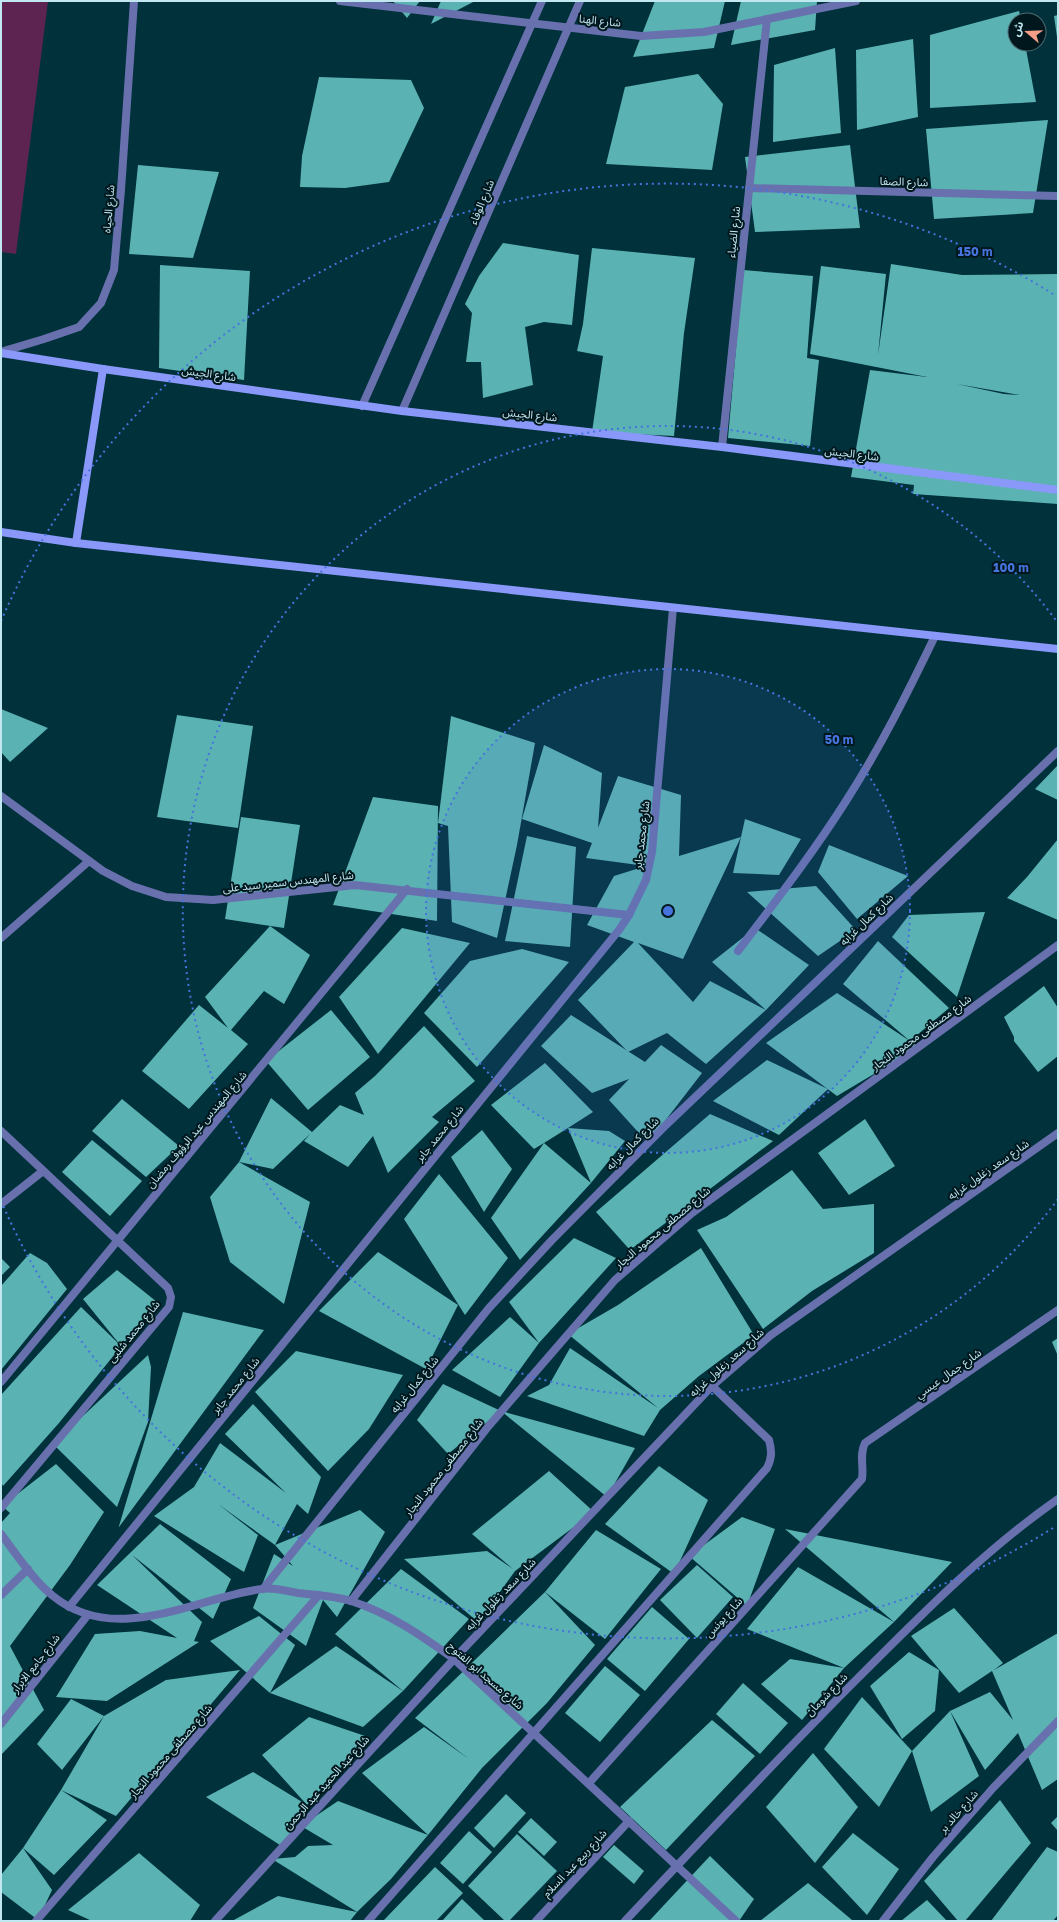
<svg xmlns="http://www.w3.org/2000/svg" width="1059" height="1922" viewBox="0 0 1059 1922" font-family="'Golos Text','Noto Sans Arabic',sans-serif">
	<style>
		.green { fill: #5d2451 }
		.building { fill: #5ab2b2; fill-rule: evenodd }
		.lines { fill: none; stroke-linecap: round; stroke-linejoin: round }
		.street { stroke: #6871ae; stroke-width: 8 }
		.secondary { stroke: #8a98f9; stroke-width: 8 }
		.ring { fill: none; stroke: #4674de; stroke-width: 2; stroke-dasharray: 2 4 }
		.labels { text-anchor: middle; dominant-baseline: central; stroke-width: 4; stroke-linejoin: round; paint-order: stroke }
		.street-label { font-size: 11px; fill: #c1e7f1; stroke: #00171d }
		.centre { fill: #4674de; stroke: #00171d; stroke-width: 2 }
		.ring-label { font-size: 12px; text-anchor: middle; font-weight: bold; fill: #4674de; stroke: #00171d; stroke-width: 4; stroke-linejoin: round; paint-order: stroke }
	</style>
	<rect width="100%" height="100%" fill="#01313b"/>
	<path class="green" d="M1,1H48L16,254L1,252Z"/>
	<g class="building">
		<path d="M393,1H420L407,18Z"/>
		<path d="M441,1H475L431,24Z"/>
		<path d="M655,1H725L714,48L633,57Z"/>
		<path d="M741,1H817L815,30L731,45Z"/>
		<path d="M1019,11L1021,20H1015V44H1025L1036,102L930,108V35Z"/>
		<path d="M1058,15V37H1057L1054,16Z"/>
		<path d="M913,39L918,117L857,130L856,50Z"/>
		<path d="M835,48L841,133L773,142L774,65Z"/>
		<path d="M698,74L723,104L712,170L606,164L625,87Z"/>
		<path d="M319,77L411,80L424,108L389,182L345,188L300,187L302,156Z"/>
		<path d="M1048,120L1033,213L934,219L926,129Z"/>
		<path d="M850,145L860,228L755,232L745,157Z"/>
		<path d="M138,165L219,172L193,258L129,254Z"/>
		<path d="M503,243L579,255L572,325L544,322L525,327L533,385L483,398L481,362H466L472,313L465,304L479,276Z"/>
		<path d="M592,248L695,258L684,333L674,436L592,432L603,356L577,351L583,324Z"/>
		<path d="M891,264L962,275L1058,274V504L913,494L914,485L851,477L870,370L927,377L810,354L821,266L886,274L878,355ZM957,384L1020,395L1004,394Z"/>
		<path d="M160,265L250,271L244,380L159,368Z"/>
		<path d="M743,270L813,276L807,358L819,360L810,446L728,438Z"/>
		<path d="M1,709L48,728L10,762L1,752Z"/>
		<path d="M177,715L253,726L238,828L157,817Z"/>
		<path d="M451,716L535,743L517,845L497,938L452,922L448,826L438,823Z"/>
		<path d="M544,745L602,773L598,828L618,776L681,795L679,856L741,837L683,959L638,943L693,1002L710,981L766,1010L712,962L755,928L809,965L766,1010L706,1064L667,1033L628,1052L578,1000L634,942L587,925L614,876L646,866L586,858L592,843L522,819Z"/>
		<path d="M1058,765V800L1035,789Z"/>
		<path d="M373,797L438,806L437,921L333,905Z"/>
		<path d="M241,817L300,825L284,928L225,919Z"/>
		<path d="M745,819L801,839L779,875L733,873Z"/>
		<path d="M527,836L576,847L570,947L505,941Z"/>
		<path d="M1058,839V920L1007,898L1027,877Z"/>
		<path d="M829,845L908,876L857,919L818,872Z"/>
		<path d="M816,886L856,930L818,956L747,892Z"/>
		<path d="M985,912L957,997L892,937L909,915Z"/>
		<path d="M270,926L310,955L284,1004L264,991L231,1030L248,1044L189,1109L142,1071L199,1005L228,1028L205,997Z"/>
		<path d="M402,928L470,943L378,1054L339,997Z"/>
		<path d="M878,941L949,1008L910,1041L919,1047L837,1096L766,1043L837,993L910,1041L843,984Z"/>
		<path d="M522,949L569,962L477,1067L424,1013L470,961Z"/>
		<path d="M1044,986L1058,1008V1056L1038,1072L1014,1041V1037L1004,1017Z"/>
		<path d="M331,1010L370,1057L308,1110L266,1061Z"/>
		<path d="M571,1015L645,1062L661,1045L702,1073L648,1143L609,1100L629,1079L592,1093L541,1046Z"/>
		<path d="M424,1026L475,1081L432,1117L439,1122L388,1173L373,1136L348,1167L304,1141L310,1134L273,1169L239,1162L271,1098L312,1132L340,1105L364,1115L355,1093L375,1076Z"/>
		<path d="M767,1060L828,1089L779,1135L713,1101Z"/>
		<path d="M545,1063L593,1112L568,1128L609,1131L625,1141L591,1183L568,1128L544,1143L591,1183L520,1260L491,1218L544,1143L534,1149L491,1105Z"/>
		<path d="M122,1099L179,1146L146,1177L92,1131Z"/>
		<path d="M710,1114L773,1141L630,1250L596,1212Z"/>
		<path d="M865,1119L895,1166L849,1195L818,1153Z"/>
		<path d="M482,1130L512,1169L484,1212L451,1157Z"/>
		<path d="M92,1140L142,1181L110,1216L62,1172Z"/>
		<path d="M239,1162L310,1202L284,1304L230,1262L210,1197Z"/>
		<path d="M792,1170L823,1209L874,1204V1253L812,1291L763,1329L697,1230L726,1217Z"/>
		<path d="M439,1174L508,1258L465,1315L404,1219Z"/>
		<path d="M574,1238L616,1258L539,1343L500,1397L452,1370L510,1317L539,1343L509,1302Z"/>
		<path d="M701,1248L754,1335L699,1376L660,1410L644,1436L527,1396L549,1385L570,1348L658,1408L568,1334L618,1305Z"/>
		<path d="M378,1252L458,1305L426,1369L319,1311Z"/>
		<path d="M30,1253L47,1263L67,1289L1,1370V1286Z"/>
		<path d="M1,1258L10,1267L1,1276Z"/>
		<path d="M117,1270L157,1302L59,1423L3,1486L1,1482V1395L81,1307L121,1346L83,1299Z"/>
		<path d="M183,1312L264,1330L119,1527V1526Z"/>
		<path d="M1058,1338V1356L1052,1342Z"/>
		<path d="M296,1351L403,1375L369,1429L328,1471L255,1392Z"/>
		<path d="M148,1355L151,1367L148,1422L117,1507L53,1444Z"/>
		<path d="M443,1384L501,1411L448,1454L417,1420Z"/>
		<path d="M253,1404L321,1477L308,1514L297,1504L275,1545L360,1510L385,1532L337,1617L323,1600L306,1646L253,1608L274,1554L293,1566L275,1545L218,1504L258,1535L244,1572L154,1516L194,1487L220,1443L286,1493L225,1434Z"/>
		<path d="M501,1411L635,1448L607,1497Z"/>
		<path d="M56,1464L104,1512L70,1565L10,1646L44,1710L1,1755V1523L10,1513L2,1506Z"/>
		<path d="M659,1466L708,1500L674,1574L605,1524Z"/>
		<path d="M549,1471L594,1512L515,1571L478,1622L404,1559L487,1551L513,1569L472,1534Z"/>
		<path d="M742,1517L775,1529L747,1606L689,1556Z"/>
		<path d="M160,1524L231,1579L213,1619L132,1555L202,1622L194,1641L199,1642L107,1701L56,1697L95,1634L140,1631L177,1638L97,1585Z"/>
		<path d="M785,1529L952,1562L894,1622Z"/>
		<path d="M596,1530L661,1569L605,1639L545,1592Z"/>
		<path d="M697,1565L733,1597L697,1638L660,1600Z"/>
		<path d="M798,1567L894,1622L844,1668L802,1720L761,1684L790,1659L844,1668L747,1629Z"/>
		<path d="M401,1569L469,1619L403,1691L335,1634Z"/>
		<path d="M545,1592L595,1645L547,1703L482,1768L428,1835L362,1773L424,1727L469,1759L415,1718Z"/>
		<path d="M652,1607L689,1639L645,1691L607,1659Z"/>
		<path d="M954,1608L1003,1663L994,1670L1058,1633V1779L1042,1790L1018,1733L985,1770L950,1711L979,1776L931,1812L912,1751L950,1711L990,1692L1013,1720L992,1671L959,1693L911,1636Z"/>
		<path d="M259,1616L295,1645L270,1693L210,1641Z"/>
		<path d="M336,1646L403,1691L363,1727L270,1693Z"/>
		<path d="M909,1652L939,1670L935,1711L902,1739L870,1686Z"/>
		<path d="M605,1666L640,1695L600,1742L565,1713Z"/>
		<path d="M240,1670L116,1816L61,1790L107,1820L54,1875L23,1848L52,1890L38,1920L1,1892V1875L23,1848L61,1790L104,1716L62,1770L37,1744L71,1699L104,1716L166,1680Z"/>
		<path d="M743,1683L788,1723L760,1754L716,1714Z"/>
		<path d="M862,1697L912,1751L879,1807L824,1749Z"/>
		<path d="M309,1717L368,1737L307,1805L283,1847L206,1797L253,1772L307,1805L262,1755Z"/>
		<path d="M712,1720L755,1756L666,1850L620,1807Z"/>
		<path d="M813,1753L858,1807L815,1863L766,1807Z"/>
		<path d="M506,1794L526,1813L494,1848L474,1828Z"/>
		<path d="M1000,1800L1031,1843L965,1921H958L924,1881Z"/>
		<path d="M338,1801L428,1835L391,1879L357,1912L272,1859L295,1857L308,1846L333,1845L301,1826Z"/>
		<path d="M1058,1816V1831L1051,1823Z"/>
		<path d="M531,1818L557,1842L544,1856L518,1832Z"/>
		<path d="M469,1831L492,1852L463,1884L440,1863Z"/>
		<path d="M853,1833L899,1869L867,1915L822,1867Z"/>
		<path d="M517,1834L557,1871L509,1921H505L468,1886Z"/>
		<path d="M614,1845L644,1871L634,1884L603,1857Z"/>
		<path d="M1047,1847L1058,1852V1915L1053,1921H991Z"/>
		<path d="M139,1853L200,1905L190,1921H92L68,1910Z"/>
		<path d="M710,1856L754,1899L739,1921H652L650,1920Z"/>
		<path d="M435,1867L463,1893L436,1921H383Z"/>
		<path d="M808,1883L852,1920L851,1921H760Z"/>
		<path d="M278,1896L357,1912L350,1921H232Z"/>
		<path d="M462,1899L485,1921H442Z"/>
		<path d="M927,1900L947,1921H901Z"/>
	</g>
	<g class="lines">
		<g class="street">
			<path d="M340,1L641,36L704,32L856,1"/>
			<path d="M749,188L1058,196"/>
			<path d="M1,352L44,339L79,327L101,303L114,270L121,190L134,1"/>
			<path d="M362,406L542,1"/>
			<path d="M402,411L580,1"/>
			<path d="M722,447L767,19"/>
			<path d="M1,796L103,871L132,886L166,897L213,900L355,885L629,915"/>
			<path d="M1,938L89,861"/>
			<path d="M738,951C775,902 813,853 846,801C880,748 908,692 935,636"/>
			<path d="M1,1131L168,1288L171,1297L169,1307L1,1508"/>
			<path d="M1,1204L43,1171"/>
			<path d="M1,1382L407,889"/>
			<path d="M1,1534C17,1555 33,1580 53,1596C116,1647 194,1598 262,1589C273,1587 287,1591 298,1593C315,1595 335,1596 351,1601C389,1613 422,1636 454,1659L736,1921"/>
			<path d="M263,1589L489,1308L552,1240L666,1125L1058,751"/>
			<path d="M1,1595L28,1569"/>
			<path d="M351,1601L487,1428L615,1280L692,1213L1058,945"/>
			<path d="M69,1607L619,930L629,915L646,880L652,852L673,608"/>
			<path d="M1,1724L87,1616"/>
			<path d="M589,1783L862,1479C864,1466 859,1455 865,1443L1058,1310"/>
			<path d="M36,1921L319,1595"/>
			<path d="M215,1921L454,1659L712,1386L771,1335L1058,1133"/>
			<path d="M368,1921L767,1468C772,1458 772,1451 769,1440L712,1386"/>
			<path d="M536,1921L629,1821"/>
			<path d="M625,1921C702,1839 779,1757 859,1677C922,1614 985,1550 1058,1499"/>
			<path d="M883,1921L933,1857L993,1788L1058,1721"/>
		</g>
		<g class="secondary">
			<path d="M1,353L103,369L402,411L722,447L1058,490"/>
			<path d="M1,532L76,543L1058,649"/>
			<path d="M76,543L103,369"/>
		</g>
	</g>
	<circle cx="668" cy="911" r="242" fill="#4674de" fill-opacity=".12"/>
	<g class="ring">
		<circle cx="668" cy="911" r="242"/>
		<path d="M1058 1199A485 485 0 1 1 1058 623"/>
		<path d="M1053 1528A727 727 0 0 1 1 1201M1 621A727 727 0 0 1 1053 294"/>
	</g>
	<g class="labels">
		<g class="street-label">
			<text transform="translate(600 20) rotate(6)">شارع الهنا</text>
			<text transform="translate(904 181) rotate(2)">شارع الصفا</text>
			<text transform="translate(481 202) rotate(-67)">شارع الوفاء</text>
			<text transform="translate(108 209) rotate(-85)">شارع الحياه</text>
			<text transform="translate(733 232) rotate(-84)">شارع الضياء</text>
			<text transform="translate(209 373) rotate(8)">شارع الجيش</text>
			<text transform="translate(530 414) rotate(6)">شارع الجيش</text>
			<text transform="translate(852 453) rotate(7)">شارع الجيش</text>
			<text transform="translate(641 835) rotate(-83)">شارع محمد جابر</text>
			<text transform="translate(288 881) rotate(-6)">شارع المهندس سمير سيد على</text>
			<text transform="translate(866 919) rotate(-44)">شارع كمال غرابه</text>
			<text transform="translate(921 1032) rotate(-36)">شارع مصطفى محمود النجار</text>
			<text transform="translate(196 1129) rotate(-50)">شارع المهندس عبد الرؤوف رمضان</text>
			<text transform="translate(439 1133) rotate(-51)">شارع محمد جابر</text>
			<text transform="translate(632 1143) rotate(-45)">شارع كمال غرابه</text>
			<text transform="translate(988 1169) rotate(-35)">شارع سعد زغلول غرابه</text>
			<text transform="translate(662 1227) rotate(-40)">شارع مصطفى محمود النجار</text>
			<text transform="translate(133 1331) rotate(-51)">شارع محمد شلبى</text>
			<text transform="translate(726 1362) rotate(-42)">شارع سعد زغلول غرابه</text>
			<text transform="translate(948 1373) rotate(-35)">شارع جمال عيسي</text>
			<text transform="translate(414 1384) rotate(-51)">شارع كمال غرابه</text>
			<text transform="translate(235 1385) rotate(-51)">شارع محمد جابر</text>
			<text transform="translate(443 1467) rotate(-52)">شارع مصطفى محمود النجار</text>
			<text transform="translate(500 1594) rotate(-46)">شارع سعد زغلول غرابه</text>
			<text transform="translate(723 1617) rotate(-48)">شارع يونس</text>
			<text transform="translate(35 1663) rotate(-52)">شارع جامع الابرار</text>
			<text transform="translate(486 1675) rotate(41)">شارع مسجد ابو الفتوح</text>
			<text transform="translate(826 1694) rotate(-46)">شارع شومان</text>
			<text transform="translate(170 1751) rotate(-49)">شارع مصطفى محمود النجار</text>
			<text transform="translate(326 1782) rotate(-48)">شارع عبد الحميد عبد الرحمن</text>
			<text transform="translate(958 1811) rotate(-49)">شارع خالد بر</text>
			<text transform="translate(574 1863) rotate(-47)">شارع ربيع عبد السلام</text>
		</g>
	</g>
	<circle cx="668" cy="911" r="6" class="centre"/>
	<g class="ring-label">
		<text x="975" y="256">150 m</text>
		<text x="1011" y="572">100 m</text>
		<text x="839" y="744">50 m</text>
	</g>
	<rect width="1059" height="1922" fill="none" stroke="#c1e7f1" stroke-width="4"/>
	<g transform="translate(1027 32) rotate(289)"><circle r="19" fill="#00171d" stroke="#4d6a72"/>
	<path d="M0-3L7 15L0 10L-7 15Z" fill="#f49e87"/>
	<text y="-6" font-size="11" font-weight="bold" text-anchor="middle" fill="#c1e7f1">ش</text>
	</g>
</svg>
